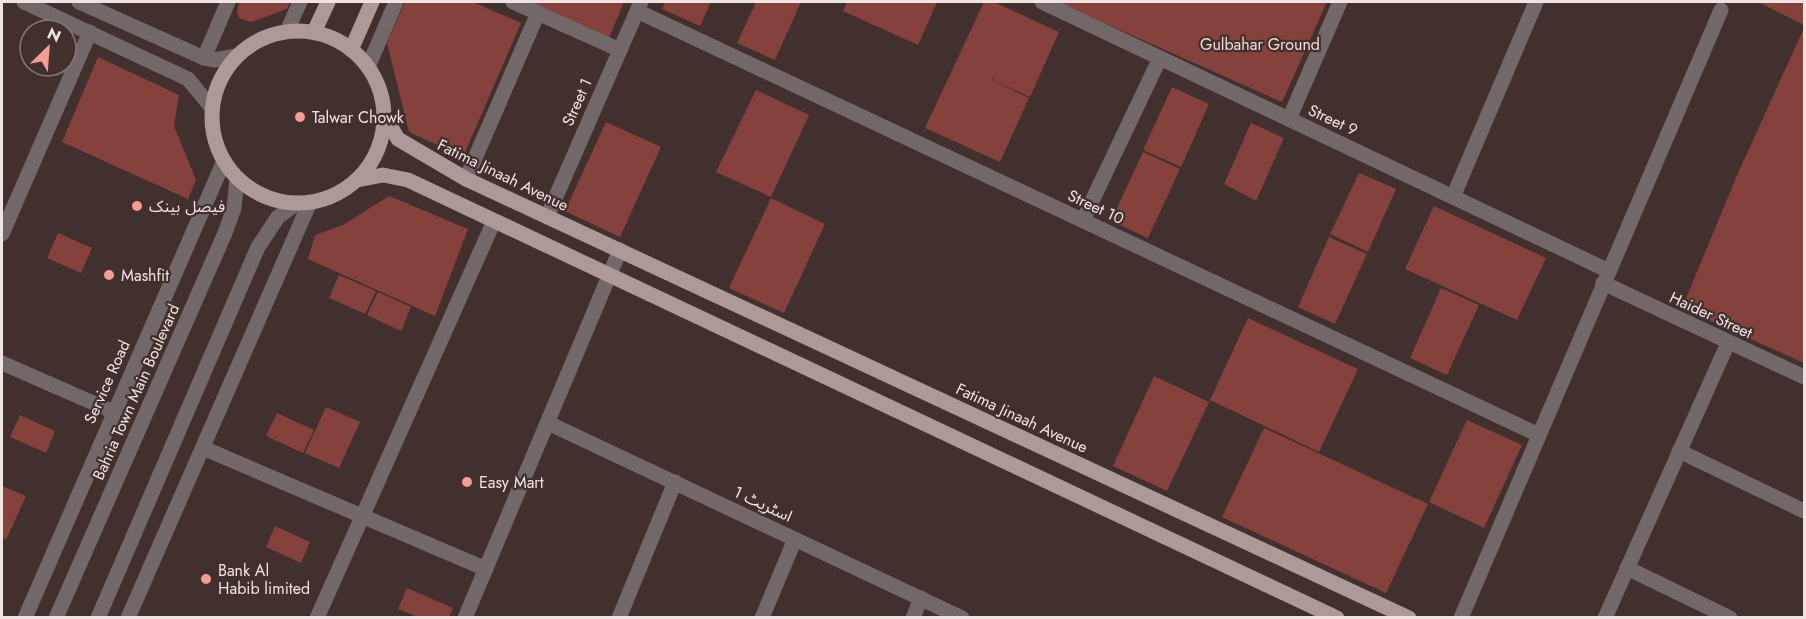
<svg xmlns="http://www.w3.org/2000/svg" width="1806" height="619" viewBox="0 0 1806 619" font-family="Jost,'Noto Sans Arabic',sans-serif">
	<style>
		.green { fill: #85413c }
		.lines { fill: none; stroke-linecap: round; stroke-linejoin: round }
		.minor { stroke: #726867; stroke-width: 15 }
		.major { stroke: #ad9a98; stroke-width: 15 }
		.poi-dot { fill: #f59c93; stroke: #42302e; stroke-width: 2 }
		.labels { text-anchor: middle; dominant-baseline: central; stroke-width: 4.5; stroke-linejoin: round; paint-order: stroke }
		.park-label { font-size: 16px; fill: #f5dad6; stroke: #42302e }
		.street-label { font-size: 16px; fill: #f0e4e3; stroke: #42302e }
		.poi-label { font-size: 16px; fill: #f0e4e3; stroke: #42302e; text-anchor: start }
	</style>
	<rect width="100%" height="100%" fill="#42302e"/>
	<g class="green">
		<path d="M239,2H290L287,9L251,22L239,18L237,12Z"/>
		<path d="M405,2H473L521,23L463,157L409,132L387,43Z"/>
		<path d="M525,2H624L609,38Z"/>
		<path d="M665,2H711L700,26L662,9Z"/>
		<path d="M756,2H801L775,60L737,43Z"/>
		<path d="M847,2H937L918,45L843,11Z"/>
		<path d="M984,2H994L1059,32L1030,97L993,80L996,73L992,80L978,73L1029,98L1000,162L925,128Z"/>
		<path d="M1057,2H1327L1282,102Z"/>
		<path d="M1758,2H1804V25Z"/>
		<path d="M1804,28V363L1682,308L1738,173Z"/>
		<path d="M98,57L179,95L174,126L196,180L188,199L62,142Z"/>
		<path d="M1172,87L1209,104L1181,167L1143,150Z"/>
		<path d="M756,90L809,115L771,197L716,172Z"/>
		<path d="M606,122L661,147L620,237L565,211Z"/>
		<path d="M1251,123L1284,138L1256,201L1224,184Z"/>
		<path d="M1143,152L1180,169L1148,238L1111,221Z"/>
		<path d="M1359,173L1396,189L1368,252L1330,234Z"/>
		<path d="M389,196L468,229L435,316L308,259L315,235L343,225Z"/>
		<path d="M771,198L825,224L784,313L729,288Z"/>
		<path d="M1434,206L1546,258L1517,320L1405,269Z"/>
		<path d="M58,233L92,248L81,273L47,258Z"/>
		<path d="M1329,237L1367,254L1335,324L1298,307Z"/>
		<path d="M339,275L376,291L365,314L329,298Z"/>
		<path d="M1441,288L1479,305L1447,375L1410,358Z"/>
		<path d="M378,292L411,307L401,331L367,315Z"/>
		<path d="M1248,318L1358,369L1319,452L1210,400Z"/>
		<path d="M1154,376L1209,402L1167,491L1113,466Z"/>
		<path d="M326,407L360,422L339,468L305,453Z"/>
		<path d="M277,413L314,430L303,453L266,436Z"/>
		<path d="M20,415L55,431L46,453L10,437Z"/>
		<path d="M1467,420L1522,445L1484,528L1429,502Z"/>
		<path d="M1264,428L1428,504L1386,593L1222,517Z"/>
		<path d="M2,486L26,496L6,540L2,538Z"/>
		<path d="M275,526L310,542L301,563L266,547Z"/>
		<path d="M407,588L453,608L449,617H418L398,609Z"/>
	</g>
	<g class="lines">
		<g class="minor">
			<path d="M24,2L188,79L212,108"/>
			<path d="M79,2L204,58L214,60L236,56"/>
			<path d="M513,2L620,50"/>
			<path d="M1042,2L1609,271"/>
			<path d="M637,11L1539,435"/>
			<path d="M287,31L300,2"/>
			<path d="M204,58L228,2"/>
			<path d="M368,67L396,2"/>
			<path d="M1289,119L1340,2"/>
			<path d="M466,179L538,13"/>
			<path d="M1453,197L1536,2"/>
			<path d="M547,217L641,2"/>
			<path d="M1083,220L1160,58"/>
			<path d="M2,234L90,32"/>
			<path d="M1603,283L1804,377"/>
			<path d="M2,363L114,412"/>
			<path d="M548,423L962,618"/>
			<path d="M203,448L486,569"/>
			<path d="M1679,451L1804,511"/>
			<path d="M1627,568L1730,618"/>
			<path d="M25,618L224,161"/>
			<path d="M56,618L225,233L234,208L237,178"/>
			<path d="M98,618L258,247L278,217L297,203"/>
			<path d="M128,618L310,202"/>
			<path d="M317,618L494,221"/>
			<path d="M465,618L620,250"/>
			<path d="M619,618L675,482"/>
			<path d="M762,618L795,539"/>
			<path d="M913,618L921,598"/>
			<path d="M1461,618L1721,10"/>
			<path d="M1605,618L1728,343"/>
		</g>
		<g class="major">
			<circle cx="298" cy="117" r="86"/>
			<path d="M314,32L328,2"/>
			<path d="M351,50L372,2"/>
			<path d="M384,115L398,139L466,179L1409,618"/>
			<path d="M357,180L383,175L408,180L1337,618"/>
		</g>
	</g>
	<g class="poi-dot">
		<circle cx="300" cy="117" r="6"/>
		<circle cx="137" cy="206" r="6"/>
		<circle cx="109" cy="275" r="6"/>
		<circle cx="467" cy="482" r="6"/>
		<circle cx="206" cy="579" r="6"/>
	</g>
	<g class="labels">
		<g class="park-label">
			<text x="1260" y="44">Gulbahar Ground</text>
		</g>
		<g class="street-label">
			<text transform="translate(577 102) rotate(-66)">Street 1</text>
			<text transform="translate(1333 120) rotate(25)">Street 9</text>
			<text transform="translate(503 175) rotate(26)">Fatima Jinaah Avenue</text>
			<text transform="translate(1096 207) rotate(25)">Street 10</text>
			<text transform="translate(1711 315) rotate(25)">Haider Street</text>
			<text transform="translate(107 382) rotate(-66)">Service Road</text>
			<text transform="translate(136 392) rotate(-66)">Bahria Town Main Boulevard</text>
			<text transform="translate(1022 418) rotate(25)">Fatima Jinaah Avenue</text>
			<text transform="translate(763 504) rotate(25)">اسٹریٹ 1</text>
		</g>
		<g class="poi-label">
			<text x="312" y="117">Talwar Chowk</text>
			<text x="149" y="206">فیصل بینک</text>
			<text x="121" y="275">Mashfit</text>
			<text x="479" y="482">Easy Mart</text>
			<text x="218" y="570">Bank Al<tspan x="218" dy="18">Habib limited</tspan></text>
		</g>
	</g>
	<rect width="1806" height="619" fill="none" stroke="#f0e4e3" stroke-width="6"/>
	<g transform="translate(48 48) rotate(25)"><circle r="28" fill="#42302e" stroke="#887876" stroke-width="1.5"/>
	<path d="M0-4.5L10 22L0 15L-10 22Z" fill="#f59c93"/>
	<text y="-9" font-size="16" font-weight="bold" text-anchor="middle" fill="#f0e4e3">N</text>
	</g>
</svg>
